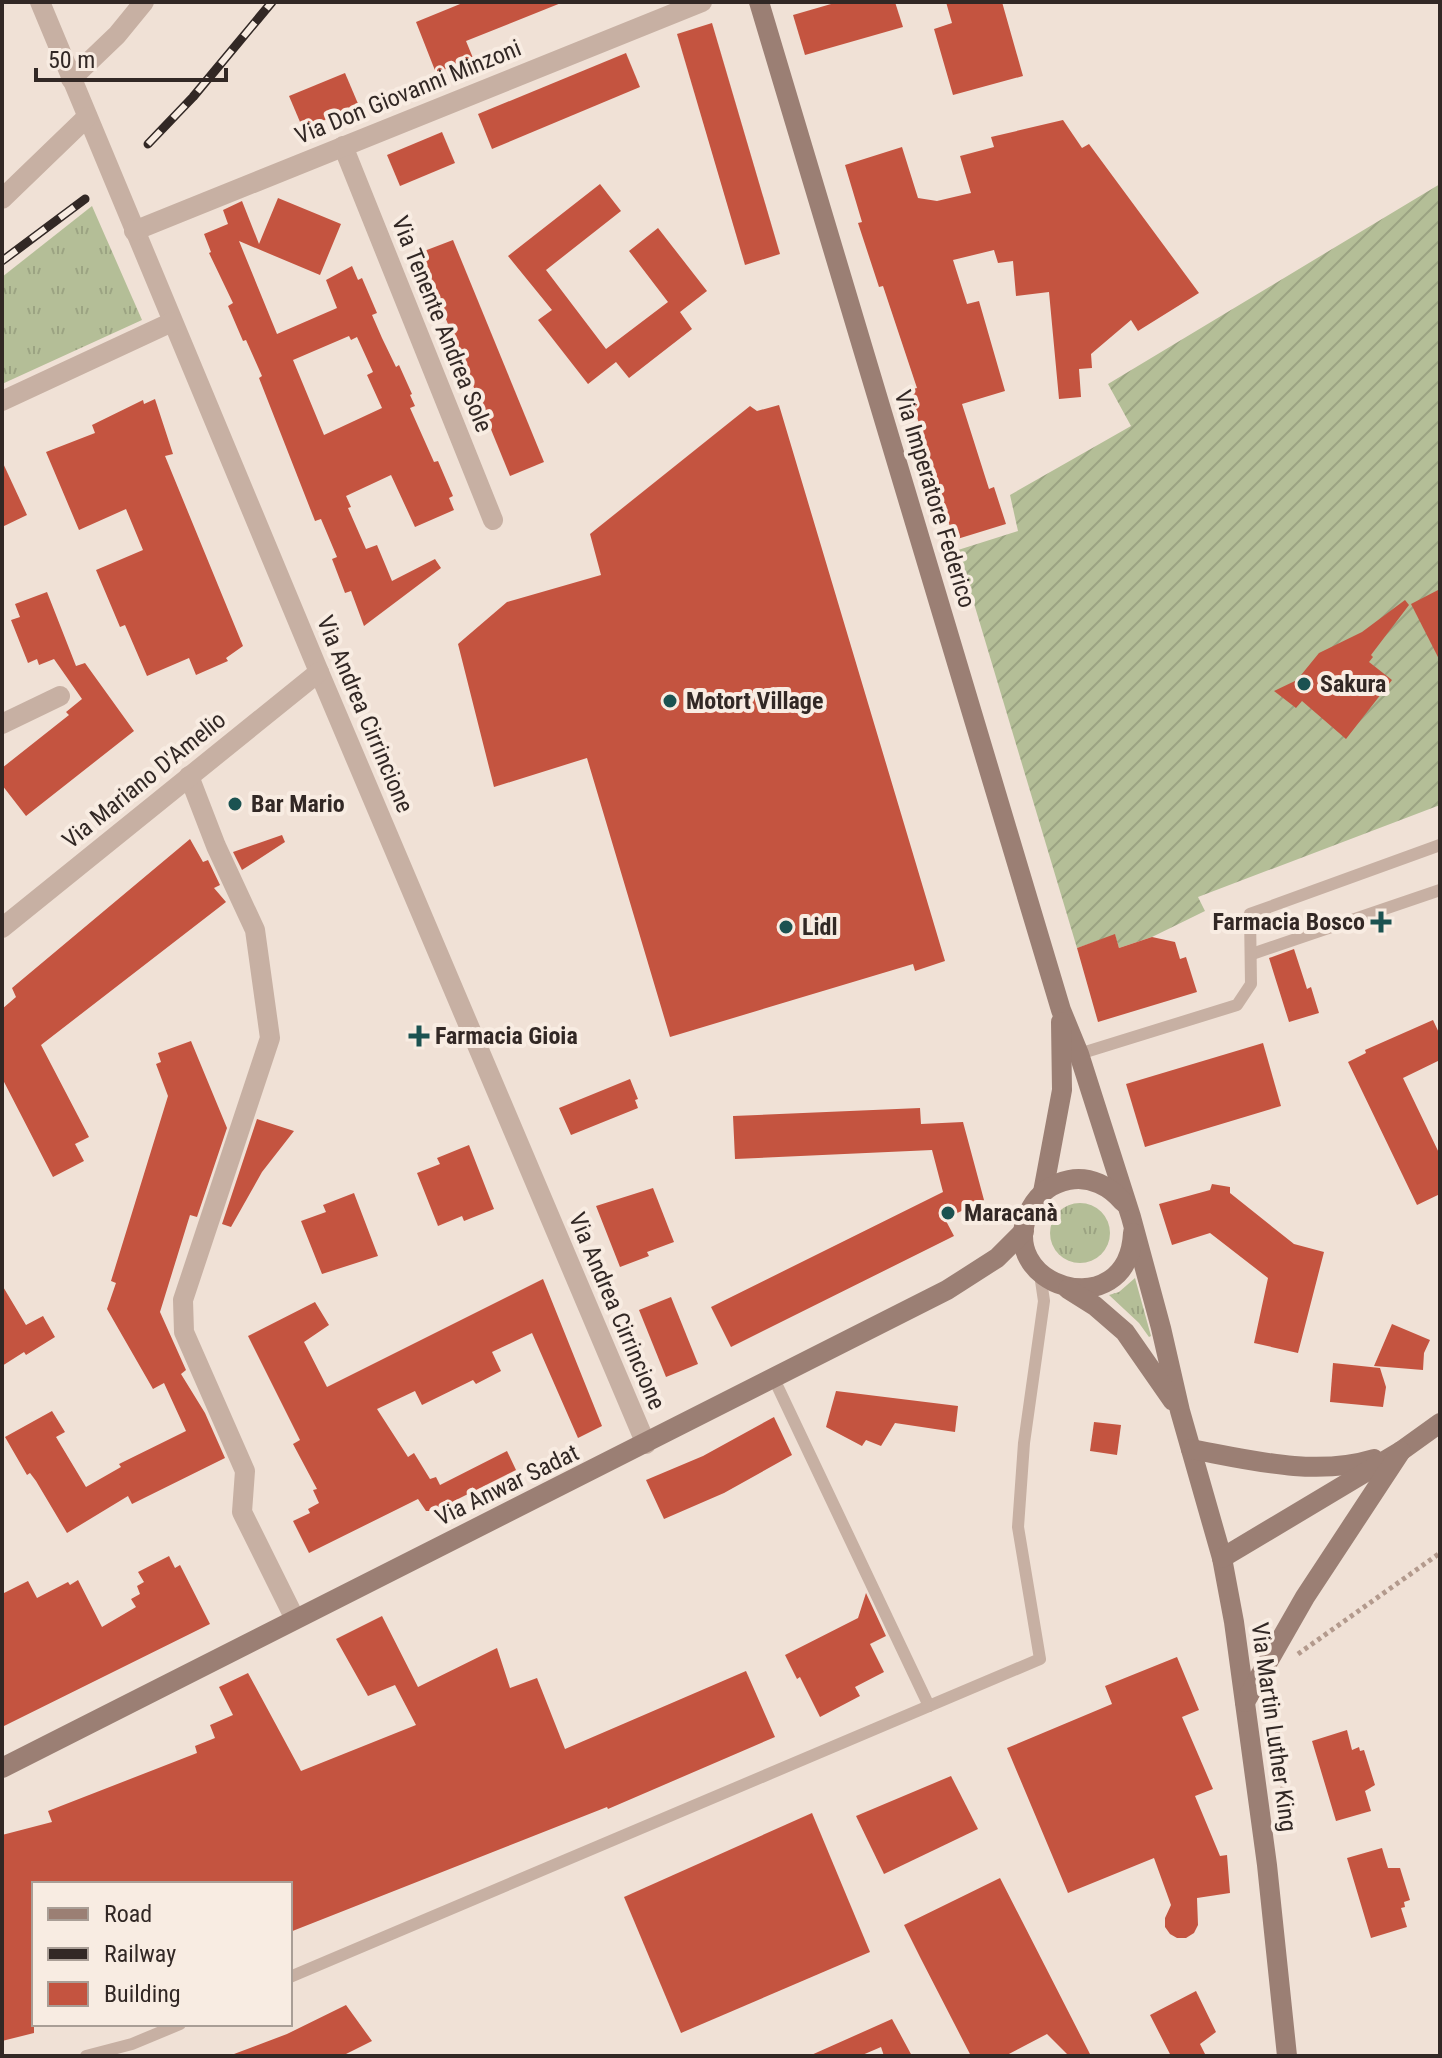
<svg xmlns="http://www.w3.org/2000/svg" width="1442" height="2058" viewBox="0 0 1442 2058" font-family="'Roboto Condensed',sans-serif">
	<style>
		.grass { fill: url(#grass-tufts) }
		.garden { fill: url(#garden-furrows) }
		.building { fill: #c45440; fill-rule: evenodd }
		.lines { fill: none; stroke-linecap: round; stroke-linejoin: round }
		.path { stroke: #b39a8d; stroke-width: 5; stroke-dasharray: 4 4; stroke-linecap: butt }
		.lane { stroke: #c7b0a3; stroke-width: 12 }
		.street { stroke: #c7b0a3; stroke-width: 20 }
		.secondary { stroke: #9b7f74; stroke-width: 20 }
		.rail-casing { stroke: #322825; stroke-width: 9 }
		.rail { stroke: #f8ece2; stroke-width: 6; stroke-dasharray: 18; stroke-linecap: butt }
		.poi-dot { fill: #1b5251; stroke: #f8ece2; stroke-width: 3 }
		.labels { text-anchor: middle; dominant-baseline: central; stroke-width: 8; stroke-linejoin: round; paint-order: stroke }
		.street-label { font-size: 24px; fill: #322825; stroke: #f8ece2 }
		.poi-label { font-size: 24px; font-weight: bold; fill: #322825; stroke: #f8ece2; text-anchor: start }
	</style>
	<defs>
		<pattern id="grass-tufts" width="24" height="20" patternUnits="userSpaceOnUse" patternTransform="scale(2)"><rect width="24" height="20" fill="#b4be97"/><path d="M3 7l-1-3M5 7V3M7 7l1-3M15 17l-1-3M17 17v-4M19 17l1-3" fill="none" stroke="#9ba382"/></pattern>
		<pattern id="garden-furrows" width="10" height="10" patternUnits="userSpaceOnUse" patternTransform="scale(2)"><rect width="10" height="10" fill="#b4be97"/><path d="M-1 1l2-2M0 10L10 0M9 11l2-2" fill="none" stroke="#9ba382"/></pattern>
	</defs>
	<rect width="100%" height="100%" fill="#f0e1d6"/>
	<g class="grass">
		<path d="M92,206L142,320L2,384V277Z"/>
		<circle cx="1080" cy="1233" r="30"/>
		<path d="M1135,1278L1151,1336L1149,1337L1139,1323L1109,1295L1119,1292Z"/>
	</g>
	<path class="garden" d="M1440,184V805L1198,897L1205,911L1152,937L1119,948L1115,935L1077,948L958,550L1018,531L1010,495L1131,426L1108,384Z"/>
	<g class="building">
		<path d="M465,2H561V3L466,41L473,58L436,73L416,22Z"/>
		<path d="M838,2H895L903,27L805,55L793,15Z"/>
		<path d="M946,2H1002L1023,76L953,95L934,29L952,23Z"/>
		<path d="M712,23L780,254L745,265L677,34Z"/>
		<path d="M626,53L640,87L492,149L478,114Z"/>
		<path d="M345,73L359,106L303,129L289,96Z"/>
		<path d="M1063,120L1082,148L1089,144L1199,293L1138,331L1131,320L1091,354L1092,368L1079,369L1081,397L1059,399L1049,292L1016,296L1013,261L998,263L994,250L953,260L967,304L979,301L1005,391L962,404L989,489L994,487L1006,524L954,540L909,390L917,388L883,286L879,287L858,223L862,222L845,165L902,147L918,198L937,201L971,193L960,156L994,147L991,137Z"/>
		<path d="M442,132L455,163L400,186L387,155Z"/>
		<path d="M600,184L621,211L546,270L606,349L668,302L629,251L658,228L707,291L680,312L692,329L629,378L616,362L588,384L538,320L552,310L508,256Z"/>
		<path d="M278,198L341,224L320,275L239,241L277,334L337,308L326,280L352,266L358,280L362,278L377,313L372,315L382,338L396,367L399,365L412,394L410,395L415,406L410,408L434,462L438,461L453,496L449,498L454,510L415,527L391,475L346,496L351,507L348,508L366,549L377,545L392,581L435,559L441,568L364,626L351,591L345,593L332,559L337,557L321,519L315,521L259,378L262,376L246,340L243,341L228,306L233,303L209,253L211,252L204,234L228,224L223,210L242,201L259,244ZM349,336L351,340L357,337L373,372L367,375L382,408L324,435L293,360Z"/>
		<path d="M453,240L544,462L510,476L419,253Z"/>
		<path d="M155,399L173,454L165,456L243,646L226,658L228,661L196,675L189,658L147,676L125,625L120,627L96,570L143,550L126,509L79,530L46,452L95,433L92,425L143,400L144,404Z"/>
		<path d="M779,405L945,961L915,971L913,964L670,1037L587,758L494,787L458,644L507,602L601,575L590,534L750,406L757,411Z"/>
		<path d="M2,461L27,515L2,527Z"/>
		<path d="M1440,589V661L1411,604Z"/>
		<path d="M47,592L76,666L85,663L134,731L26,816L2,785V768L69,715L66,712L82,699L54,659L39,665L37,659L28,663L11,620L20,617L15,604Z"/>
		<path d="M1405,600L1409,605L1371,655L1373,657L1369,662L1392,680L1346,739L1302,701L1296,708L1274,691L1297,680L1319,653L1362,632Z"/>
		<path d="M282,835L285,842L242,870L233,852Z"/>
		<path d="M190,839L203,862L208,860L220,885L214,888L226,902L41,1045L89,1137L75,1144L84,1161L53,1177L2,1078V1009L16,997L12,988Z"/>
		<path d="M1115,934L1119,948L1152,937L1175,942L1180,959L1186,957L1197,992L1098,1022L1077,948Z"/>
		<path d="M1294,949L1307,989L1311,987L1319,1013L1289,1022L1269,958Z"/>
		<path d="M1433,1020L1440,1035V1060L1403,1078L1440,1155V1194L1417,1205L1348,1062L1366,1053L1365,1050Z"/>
		<path d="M191,1041L227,1128L197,1217L190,1215L160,1312L186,1370L181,1374L205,1413L225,1458L132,1504L128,1496L67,1533L36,1481L30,1473L27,1475L5,1437L52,1411L65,1432L56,1437L86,1487L121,1467L119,1464L186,1431L164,1383L153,1389L107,1309L116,1283L111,1281L168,1096L156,1064L161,1062L158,1053Z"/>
		<path d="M1263,1043L1281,1106L1145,1147L1126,1084Z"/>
		<path d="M630,1079L638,1099L635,1100L638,1108L571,1135L559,1108Z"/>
		<path d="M920,1108L921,1124L963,1122L984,1200L945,1219L954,1236L731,1347L711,1307L943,1192L932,1150L735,1159L733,1116Z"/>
		<path d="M257,1119L294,1131L262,1172L231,1227L222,1224Z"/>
		<path d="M469,1145L494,1209L464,1221L462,1216L438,1226L417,1173L440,1164L437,1158Z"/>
		<path d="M1212,1184L1230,1187V1193L1294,1244L1324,1252L1298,1353L1254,1343L1268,1278L1210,1233L1172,1245L1159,1204L1210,1190Z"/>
		<path d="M653,1188L674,1242L647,1252L649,1256L620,1267L596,1206Z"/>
		<path d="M354,1193L378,1256L322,1274L301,1221L326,1212L323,1205Z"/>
		<path d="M543,1279L602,1426L578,1438L532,1333L492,1352L501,1371L476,1384L473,1380L422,1405L415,1391L377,1409L408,1457L414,1453L430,1479L436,1477L440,1485L507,1451L516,1470L434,1511H426L418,1499L309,1553L293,1521L310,1513L308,1509L319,1503L313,1490L317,1489L293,1444L300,1440L248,1336L315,1302L329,1325L304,1342L327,1387Z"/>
		<path d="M2,1285L26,1325L43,1316L55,1337L26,1355L24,1352L2,1366Z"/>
		<path d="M671,1297L698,1364L666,1377L639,1310Z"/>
		<path d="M1392,1324L1430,1340L1424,1353L1423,1370L1374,1366Z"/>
		<path d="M1333,1363L1380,1368L1386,1387L1383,1407L1330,1402Z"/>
		<path d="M836,1391L958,1406L955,1432L895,1423L881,1446L866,1440L862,1446L826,1427Z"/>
		<path d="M774,1417L792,1455L724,1493L664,1519L646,1480L703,1456Z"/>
		<path d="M1094,1422L1121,1425L1117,1455L1090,1451Z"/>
		<path d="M169,1556L175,1568L180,1565L210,1624L2,1727V1594L28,1581L37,1598L68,1582L70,1585L78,1580L102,1627L136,1607L131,1599L140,1594L137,1586L144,1582L138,1572Z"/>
		<path d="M866,1593L886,1636L870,1644L884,1672L855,1687L860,1696L820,1717L800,1677L797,1679L785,1655L858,1618Z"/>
		<path d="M382,1616L418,1687L497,1648L510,1688L537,1678L565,1749L746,1671L775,1737L608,1809L607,1807L290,1932V1884H34V2033L2,2041V1835L52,1822L48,1811L197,1753L195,1746L215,1738L210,1725L233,1715L219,1687L248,1673L301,1771L416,1725L395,1685L368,1696L336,1639Z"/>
		<path d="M1177,1657L1199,1710L1182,1717L1213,1789L1195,1796L1220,1856L1227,1855L1230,1893L1197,1898L1198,1925L1194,1933L1186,1938H1177L1170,1934L1165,1927V1918L1171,1905L1154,1858L1068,1893L1007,1748L1112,1704L1105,1686Z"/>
		<path d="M1347,1730L1352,1750L1359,1747L1360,1751L1364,1750L1375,1785L1365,1791L1371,1811L1336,1821L1312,1741Z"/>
		<path d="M951,1776L978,1829L884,1874L856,1816Z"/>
		<path d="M812,1813L870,1952L681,2033L624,1897Z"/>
		<path d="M1382,1848L1388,1868H1400L1410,1900L1404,1902L1405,1907L1401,1908L1407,1927L1371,1938L1347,1858Z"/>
		<path d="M1000,1878L1091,2056H1069L1047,2034L1005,2056H971L921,1959L904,1925Z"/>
		<path d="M1196,1991L1216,2032L1200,2044L1206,2056H1171L1150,2015Z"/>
		<path d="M346,2005L372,2041L342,2056H235L234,2054L287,2034Z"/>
		<path d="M892,2019L912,2056H884L881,2047L860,2056H809Z"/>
	</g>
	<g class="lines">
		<g class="path">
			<path d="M1298,1654L1440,1553"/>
			<path d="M1274,1699L1286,1820"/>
		</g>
		<g class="lane">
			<path d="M1252,954L1440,890"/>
			<path d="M1079,1054L1237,1005L1251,984L1250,914L1440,845"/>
			<path d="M774,1379L929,1706"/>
			<path d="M290,1977L1040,1659L1018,1527L1024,1443L1044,1301L1040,1274"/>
			<path d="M86,2056L132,2044L180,2024"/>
		</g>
		<g class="street">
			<path d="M40,2L319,672L646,1444"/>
			<path d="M71,79L117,35L144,2"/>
			<path d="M343,146L493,520"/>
			<path d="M2,199L87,117"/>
			<path d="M134,231L702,2"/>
			<path d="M2,401L172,322"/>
			<path d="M2,724L60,696"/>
			<path d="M189,776L216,846L255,930L270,1038L183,1300L184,1332L245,1471L242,1512L295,1619"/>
			<path d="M2,928L319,672"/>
		</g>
		<g class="secondary">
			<path d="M759,2L1061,1010L1079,1054L1131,1217L1161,1328L1180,1411L1222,1558L1234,1622L1267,1865L1287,2056"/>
			<path d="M1043,1192L1062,1090L1061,1022"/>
			<path d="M1123,1202C1110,1186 1090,1176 1069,1180C1053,1183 1039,1193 1031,1208C989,1286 1128,1329 1133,1233"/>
			<path d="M1068,1289L1095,1306L1125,1332L1173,1401"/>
			<path d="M1191,1449C1250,1460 1315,1477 1374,1459"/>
			<path d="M1222,1558L1401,1451L1440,1423"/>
			<path d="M1245,1702L1305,1597L1401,1451"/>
			<path d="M2,1768L947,1290L997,1258L1024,1231"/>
		</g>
		<defs>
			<g id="rail">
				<path d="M148,144L193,97L272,2"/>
				<path d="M2,261L85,199"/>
			</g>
		</defs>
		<use href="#rail" class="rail-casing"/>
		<use href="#rail" class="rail"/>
	</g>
	<g class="poi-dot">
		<circle cx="1304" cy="684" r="8"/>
		<circle cx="670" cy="701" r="8"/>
		<circle cx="235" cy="804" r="8"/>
		<path d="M1377 910h8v8h8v8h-8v8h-8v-8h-8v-8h8z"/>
		<circle cx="786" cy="927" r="8"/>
		<path d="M415 1024h8v8h8v8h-8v8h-8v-8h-8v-8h8z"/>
		<circle cx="948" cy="1213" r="8"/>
	</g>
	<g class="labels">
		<g class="street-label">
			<text transform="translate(408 92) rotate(-22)">Via Don Giovanni Minzoni</text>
			<text transform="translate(442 324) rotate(68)">Via Tenente Andrea Sole</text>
			<text transform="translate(935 499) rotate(73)">Via Imperatore Federico</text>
			<text transform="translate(365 714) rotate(67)">Via Andrea Cirrincione</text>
			<text transform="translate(144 780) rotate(-39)">Via Mariano D'Amelio</text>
			<text transform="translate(617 1311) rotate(67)">Via Andrea Cirrincione</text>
			<text transform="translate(507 1485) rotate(-26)">Via Anwar Sadat</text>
			<text transform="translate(1274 1727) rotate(82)">Via Martin Luther King</text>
		</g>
		<g class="poi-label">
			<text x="1320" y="684">Sakura</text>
			<text x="686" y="701">Motort Village</text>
			<text x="251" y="804">Bar Mario</text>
			<text x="1365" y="922" text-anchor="end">Farmacia Bosco</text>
			<text x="802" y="927">Lidl</text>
			<text x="435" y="1036">Farmacia Gioia</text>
			<text x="964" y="1213">Maracanà</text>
		</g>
	</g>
	<rect width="1442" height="2058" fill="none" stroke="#322825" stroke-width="8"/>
	<rect x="32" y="1882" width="260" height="144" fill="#f8ece2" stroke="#a99e96" stroke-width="2"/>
	<rect x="48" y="1908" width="40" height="12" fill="#9b7f74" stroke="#a99e96" stroke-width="2"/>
	<text x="104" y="1922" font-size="24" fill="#322825">Road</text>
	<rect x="48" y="1948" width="40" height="12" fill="#322825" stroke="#a99e96" stroke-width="2"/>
	<text x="104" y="1962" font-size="24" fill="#322825">Railway</text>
	<rect x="48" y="1982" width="40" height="24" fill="#c45440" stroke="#a99e96" stroke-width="2"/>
	<text x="104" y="2002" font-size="24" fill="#322825">Building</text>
	<path d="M36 68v12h190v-12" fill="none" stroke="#322825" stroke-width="4"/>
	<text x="48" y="68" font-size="24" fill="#322825" stroke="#f8ece2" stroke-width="6" paint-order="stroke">50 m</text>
</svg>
